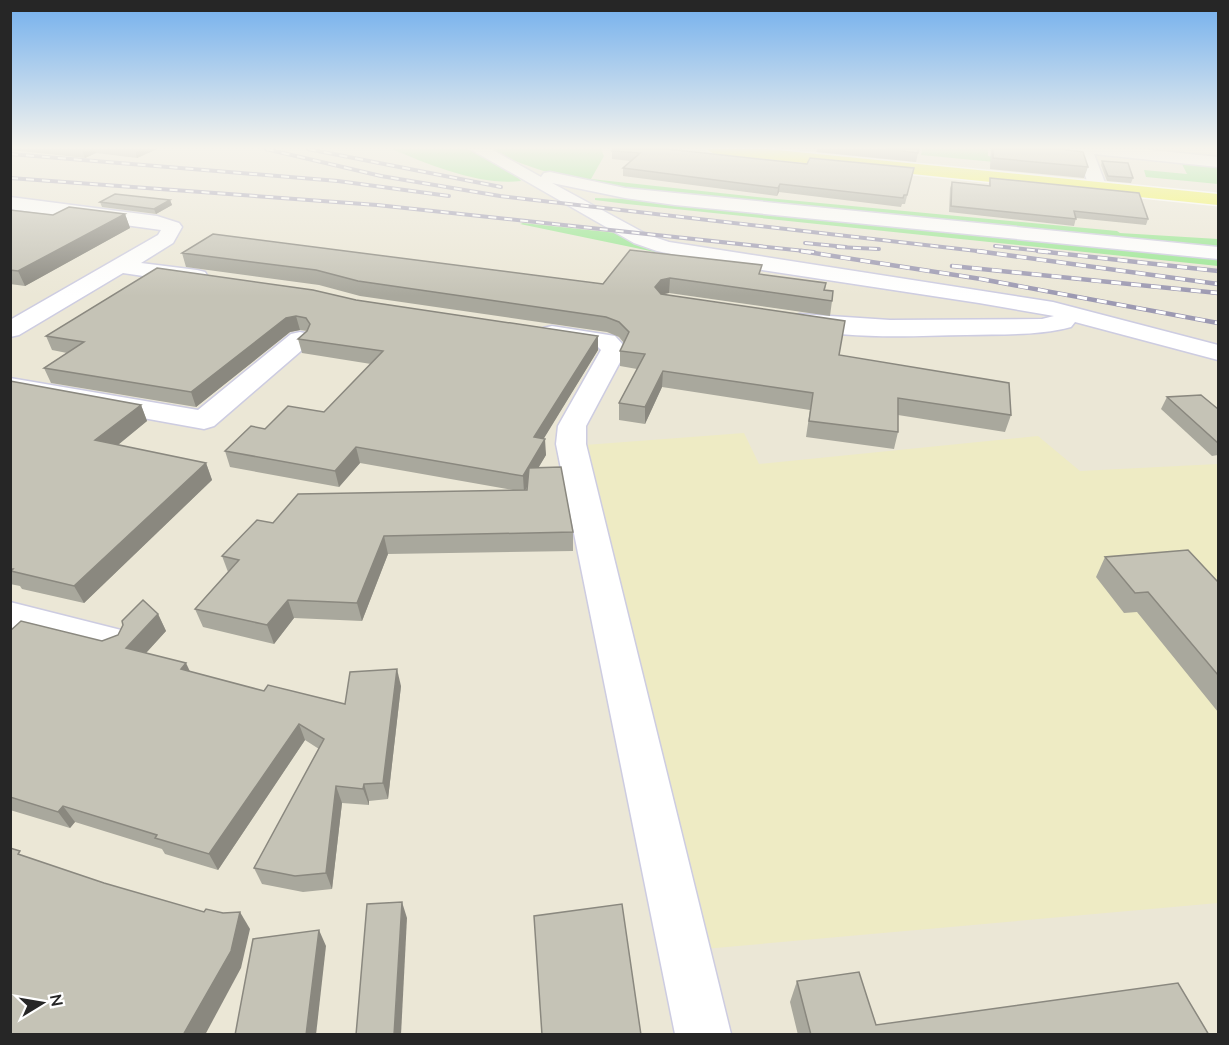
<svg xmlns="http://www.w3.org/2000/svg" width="1229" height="1045" viewBox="0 0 1229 1045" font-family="'Nunito Sans',sans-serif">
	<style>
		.education { fill: #eeebc4 }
		.green { fill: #95e68e }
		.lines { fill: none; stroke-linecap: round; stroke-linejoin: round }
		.minor-casing { stroke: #cdcce1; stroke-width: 3 }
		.major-casing { stroke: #fff; stroke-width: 3 }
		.minor { fill: #fff; fill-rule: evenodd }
		.major { fill: #f4f84d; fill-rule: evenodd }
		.rail-far1-casing { stroke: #9c99b2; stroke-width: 4 }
		.rail-casing { stroke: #9c99b2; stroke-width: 4.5 }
		.rail-far1 { stroke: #fff; stroke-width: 2; stroke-dasharray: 8; stroke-linecap: butt }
		.rail { stroke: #fff; stroke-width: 3; stroke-dasharray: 10; stroke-linecap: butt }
		.wall { fill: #a9a89d }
		.shaded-wall { fill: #8a887f }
		.building { fill: #c5c3b6; stroke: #8a887f; stroke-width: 1.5 }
	</style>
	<rect width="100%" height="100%" fill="#ebe7d6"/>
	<path class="education" d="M744,433L759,464L1038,436L1080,471L1218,464V903L704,949L585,445Z"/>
	<g class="green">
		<path d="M392,149H473L513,172L521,181C481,186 429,165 392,149Z"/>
		<path d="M487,149H601L604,156L591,179L767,198L1117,231L1120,233L1218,239V250C1086,237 953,224 820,211C710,201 588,197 487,149Z"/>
		<path d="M922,149H988V156L1055,163L1056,168L921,155Z"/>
		<path d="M1181,162L1218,165V184L1146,177L1144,170L1187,174Z"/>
		<path d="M595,198L627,199L1218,258V266L627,204L595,200Z"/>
		<path d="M523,223L626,234L659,249L655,252L520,224Z"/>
	</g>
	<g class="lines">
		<defs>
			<g id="minor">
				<path d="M470,149H491L541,177L544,173L550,172L625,188L675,193L1218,247V259L675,205L625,198L552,183L648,235L669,242L1053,302L1218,345V360L1075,322L1071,327C1037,336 1001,334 966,335C910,336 847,340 792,326L788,321L792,316L800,314L890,320L1042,319L1054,316L979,303L709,262L657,251L634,243Z"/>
				<path d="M1064,149H1142L1218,157V167L1094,154L1107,188L1104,192H1092L1089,188L1081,161Z"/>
				<path d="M10,197L157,216L179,223L182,227L173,243L141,263L197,270L205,272L208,277L205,282L197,284L123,273L19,335L10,337V320L158,235L161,230L10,209Z"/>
				<path d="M552,326L615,336L627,349L586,426V444L731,1034H675L556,444L558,426L601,350L598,347L543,338L540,333L543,328Z"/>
				<path d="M300,332L309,334L312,339L309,344L214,426L204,429L10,394V378L198,410L291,334Z"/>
				<path d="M10,602L125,631L130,641L125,651L111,655L10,629Z"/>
			</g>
			<path id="major" d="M706,149H767L1218,194V205L714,154Z"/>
		</defs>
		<use href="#minor" class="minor-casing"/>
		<use href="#major" class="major-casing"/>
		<use href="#minor" class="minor"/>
		<use href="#major" class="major"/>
		<defs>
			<g id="rail-far1">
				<path d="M266,149L381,176L500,196L986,252"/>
				<path d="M308,149L501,187"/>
				<path d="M10,154L338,181L449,196"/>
				<path d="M10,178L377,205L814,252"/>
				<path d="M805,243L846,247"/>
				<path d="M995,246L1051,252"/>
				<path d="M837,247L879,249"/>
			</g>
			<g id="rail">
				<path d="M801,251L981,279L1218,323"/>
				<path d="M977,251L1218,284"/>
				<path d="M1038,251L1218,271"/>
				<path d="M952,266L1218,293"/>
			</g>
		</defs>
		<use href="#rail-far1" class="rail-far1-casing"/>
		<use href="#rail" class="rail-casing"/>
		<use href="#rail-far1" class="rail-far1"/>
		<use href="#rail" class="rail"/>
	</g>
	<g class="wall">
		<path d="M10,149H157L137,158L96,153L85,158L10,150Z"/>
		<path d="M817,149H919L916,162L816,152Z"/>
		<path d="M991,149H1062L1088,167L1084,178L990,169Z"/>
		<path d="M612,151L807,164L914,168L905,204H902L901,207L779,192L777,196L623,176V168L631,161L612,159Z"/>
		<path d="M1102,161L1133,178L1131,183L1107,181L1101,165Z"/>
		<path d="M990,178L1148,219L1146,225L1076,218L1074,226L949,212L950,188L952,182L989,186Z"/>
		<path d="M170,200L172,205L156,214L102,207L100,202Z"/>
		<path d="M10,210L53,215L125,214L130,228L25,286L10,284Z"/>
		<path d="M630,250L761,275L826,283L825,290L832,301L830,316L669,293L662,294L1011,415L1005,432L898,415V432L894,449L806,437L810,410L662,387L645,424L619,420V403L637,369L620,366V351L624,343L619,337L607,332L360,296L319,285L186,267L182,253L603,284Z"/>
		<path d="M356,300L598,336V350L543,439L546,455L538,468L573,532V551L388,554L362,621L294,618L274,644L203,627L195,609L228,572L222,556L273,523L513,490L360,463L339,487L230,467L225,451L265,429L324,412L371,364L302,353L298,339L307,331L300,330L290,332L196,407L51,383L44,368L67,353L52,350L46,336Z"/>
		<path d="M10,381L141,405L147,421L118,445L206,463L212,480L84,603L22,589L20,586L10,584Z"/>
		<path d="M1167,397L1218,409V455L1212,456L1161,409Z"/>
		<path d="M1105,557L1218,582V712L1137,612L1124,613L1096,577Z"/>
		<path d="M158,614L166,631L146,653L190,672L264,691L345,704L401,686L388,799L369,801V805L342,803L332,889L303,892L262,884L254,868L319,749L305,740L218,870L165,854L162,849L75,822L70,828L10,810V631L102,641L118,635Z"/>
		<path d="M797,981L876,1025L1209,1035H798L790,1002Z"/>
	</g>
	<g class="shaded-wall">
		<path d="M84,149H95L96,153L85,158L82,150Z"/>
		<path d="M137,149H157L137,158L135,150Z"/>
		<path d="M780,184L779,192L777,196L778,188Z"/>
		<path d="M170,200L172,205L156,214L154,209Z"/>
		<path d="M125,214L130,228L25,286L18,271Z"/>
		<path d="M670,278L669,293L660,295L655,287L661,280Z"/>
		<path d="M296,316L300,330L290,332L196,407L191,392L286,318Z"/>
		<path d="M598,336V350L535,453L534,437Z"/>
		<path d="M663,371L662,387L645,424V407Z"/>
		<path d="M141,405L147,421L103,457L95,440Z"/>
		<path d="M545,439L546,455L524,492L523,476Z"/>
		<path d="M356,447L360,463L339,487L335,471Z"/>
		<path d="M206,463L212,480L84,603L74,586Z"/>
		<path d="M384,536L388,554L362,621L357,603Z"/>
		<path d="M288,600L294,618L274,644L267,625Z"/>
		<path d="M158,614L166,631L135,665L126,648Z"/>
		<path d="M186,663L194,680L181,669Z"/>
		<path d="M397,669L401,686L388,799L383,783Z"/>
		<path d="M299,724L305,740L218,870L209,854Z"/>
		<path d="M364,784L369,801V805L363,789Z"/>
		<path d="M336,786L342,803L332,889L326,873Z"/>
		<path d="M63,806L75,822L70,828L58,812Z"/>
		<path d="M402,902L407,918L401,1035H394Z"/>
		<path d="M240,912L250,929L241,968L205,1035H183Z"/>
		<path d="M319,930L326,946L316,1035H306Z"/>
	</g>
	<g class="building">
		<path d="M613,149H667L807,164L810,158L914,168L907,195H904L903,198L780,184L778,188L623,168L640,153L612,151Z"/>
		<path d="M886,149H919L918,153Z"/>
		<path d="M993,149H1062L1083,152L1088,167L993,158Z"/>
		<path d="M1102,161L1128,163L1133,178L1108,176Z"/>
		<path d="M990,178L1139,193L1148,219L1074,211L1076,219L951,206L952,182L990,186Z"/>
		<path d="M115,194L170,200L154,209L100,202Z"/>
		<path d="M69,207L125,214L18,271L10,270V210L53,215Z"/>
		<path d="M213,234L603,284L630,250L762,265L759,274L826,283L824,290L833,291L832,301L670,278L661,280L655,287L661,294L845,321L839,355L1009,383L1011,415L898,398V432L809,421L813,393L663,371L645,407L619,403L645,354L620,351L629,332L619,322L606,317L358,281L316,270L182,253Z"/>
		<path d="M157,268L313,290L356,300L598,336L534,437L545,439L523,476L356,447L335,471L225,451L251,426L265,429L288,406L324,412L383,351L298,339L307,331L310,324L306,318L296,316L286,318L191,392L44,368L84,342L46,336Z"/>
		<path d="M10,381L141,405L95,440L206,463L74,586L11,571L13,569H10Z"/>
		<path d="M1201,395L1218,409V443L1167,397Z"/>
		<path d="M561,467L573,532L384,536L357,603L288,600L267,625L195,609L239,560L222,556L257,520L273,523L298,494L527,490L529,468Z"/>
		<path d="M1188,550L1218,582V675L1148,592L1135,593L1105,557Z"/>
		<path d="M143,600L158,614L126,648L186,663L181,669L264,691L268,685L345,704L350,672L397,669L383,783L364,784L363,789L336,786L326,873L295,876L254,868L324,739L299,724L209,854L155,838L157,835L63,806L58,812L10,797V631L21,621L102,641L118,635L123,625L122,621Z"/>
		<path d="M10,848L20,851L18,854L104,883L204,912L206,909L223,913L240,912L231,951L183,1035H10Z"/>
		<path d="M402,902L394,1035H356L367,904Z"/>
		<path d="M622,904L641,1035H542L534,916Z"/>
		<path d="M319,930L306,1035H235L253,939Z"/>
		<path d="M859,972L876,1025L1178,983L1209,1035H811L797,981Z"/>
	</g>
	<linearGradient id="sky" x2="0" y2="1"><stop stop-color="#72afed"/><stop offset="0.5" stop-color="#f6f4ed"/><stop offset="1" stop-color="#f6f4ed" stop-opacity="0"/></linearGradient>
	<rect width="1229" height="296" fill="url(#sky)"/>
	<rect width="1229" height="1045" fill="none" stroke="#262626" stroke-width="24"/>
	<g transform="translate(42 1003) rotate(79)" stroke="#ffffff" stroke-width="4.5" paint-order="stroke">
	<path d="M0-4.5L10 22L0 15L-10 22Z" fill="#262626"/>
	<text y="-9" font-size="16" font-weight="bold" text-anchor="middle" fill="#262626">N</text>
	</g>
</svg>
